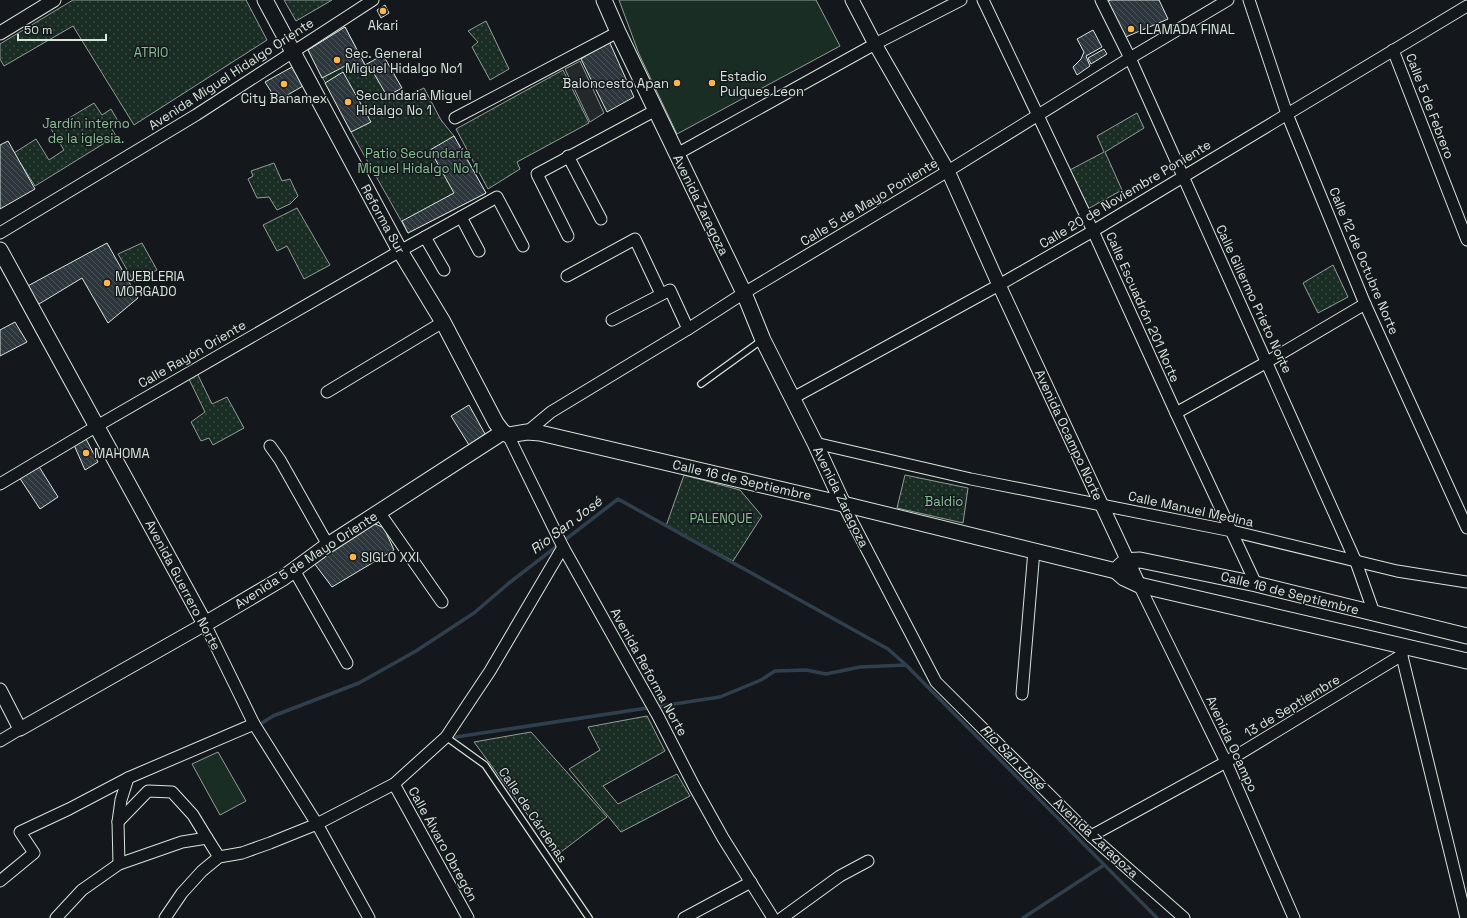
<svg xmlns="http://www.w3.org/2000/svg" width="1467" height="918" viewBox="0 0 1467 918" font-family="'Space Grotesk',sans-serif">
	<style>
		.green { fill: url(#green-dots); stroke: #939e99 }
		.pitch { fill: #1a2d24; stroke: #939e99 }
		.parking { fill: #24282b; stroke: #939e99 }
		.lines { fill: none; stroke-linecap: round; stroke-linejoin: round }
		.stream { stroke: #2f3f4d; stroke-width: 3.5 }
		.building { fill: url(#building-back-hatch); stroke: #d8e6dc }
		.service-casing { stroke: #d8e6dc; stroke-width: 8 }
		.minor-casing { stroke: #d8e6dc; stroke-width: 13 }
		.tertiary-casing { stroke: #d8e6dc; stroke-width: 15 }
		.secondary-casing { stroke: #d8e6dc; stroke-width: 17 }
		.service { stroke: #14181c; stroke-width: 5.5 }
		.minor { stroke: #14181c; stroke-width: 11 }
		.tertiary { stroke: #14181c; stroke-width: 13 }
		.secondary { stroke: #14181c; stroke-width: 15 }
		.poi-dot { fill: #ffb74d; stroke: #14181c; stroke-width: 1.5 }
		.labels { text-anchor: middle; dominant-baseline: central; stroke-width: 3; stroke-linejoin: round; paint-order: stroke }
		.poi-label { font-size: 13px; fill: #d8e6dc; stroke: #14181c; text-anchor: start }
		.park-label { font-size: 13px; fill: #8ac095; stroke: #14181c }
		.street-label { font-size: 13px; fill: #d8e6dc; stroke: #14181c }
		.water-label { font-size: 14px; font-style: italic; fill: #d8e6dc; stroke: #14181c }
	</style>
	<defs>
		<pattern id="green-dots" width="8" height="8" patternUnits="userSpaceOnUse"><rect width="8" height="8" fill="#1a2d24"/><path d="M2 2h.1M6 6h.1" fill="none" stroke="#3b4b43" stroke-width="1.8" stroke-linecap="round"/></pattern>
		<pattern id="building-back-hatch" width="6" height="6" patternUnits="userSpaceOnUse"><rect width="6" height="6" fill="#2c363c"/><path d="M-1 5l2 2M0 0l6 6M5-1l2 2" fill="none" stroke="#4a5358"/></pattern>
	</defs>
	<rect width="100%" height="100%" fill="#14181c"/>
	<g class="green">
		<path d="M73,0H246L267,40L134,125L73,26L4,66L0,59V44Z"/>
		<path d="M284,0H332L296,21Z"/>
		<path d="M486,21L509,69L490,80L472,47L478,42L468,31Z"/>
		<path d="M345,27L365,65H369L383,55L406,96L424,88L441,120L454,136L486,193L408,233L351,132L308,50Z"/>
		<path d="M563,70L589,123L517,162L520,169L488,189L456,129Z"/>
		<path d="M94,103L102,115L111,109L118,121L110,126L116,136L35,186L14,153L36,139L49,160L64,150L51,129Z"/>
		<path d="M1137,113L1144,128L1105,152L1122,190L1084,211L1066,172L1104,152L1097,136Z"/>
		<path d="M274,163L282,181L290,179L298,196L290,204L277,210L269,197L257,198L248,179L253,176L251,171Z"/>
		<path d="M297,208L330,265L304,279L287,246L277,251L263,225Z"/>
		<path d="M142,243L157,270L134,282L118,254Z"/>
		<path d="M1333,265L1348,297L1318,313L1303,283Z"/>
		<path d="M196,371L212,404L227,397L244,428L213,445L209,438L201,441L191,422L205,412L187,375Z"/>
		<path d="M684,475L740,490L762,516L733,561L666,526Z"/>
		<path d="M905,475L968,488L963,523L897,508Z"/>
		<path d="M647,716L665,751L603,786L618,804L677,774L690,796L621,832L569,769L600,750L588,727Z"/>
		<path d="M531,732L607,817L557,855L474,742Z"/>
	</g>
	<g class="pitch">
		<path d="M619,0H816L840,46L677,134L639,54Z"/>
		<path d="M218,752L246,801L220,815L192,764Z"/>
	</g>
	<path class="parking" d="M580,61L604,113L590,122L565,69Z"/>
	<g class="lines">
		<g class="stream">
			<path d="M262,723L273,716L359,683L416,651L474,613L509,583L618,499L888,649L906,665"/>
			<path d="M456,737L720,697L761,680L775,671L806,670L826,674L860,667L906,665L1157,918"/>
			<path d="M1023,918L1104,865"/>
		</g>
	</g>
	<g class="building">
		<path d="M1111,0H1159L1168,19L1121,39L1103,3Z"/>
		<path d="M385,5L389,13L381,18L377,10Z"/>
		<path d="M345,27L365,65L383,55L402,88L387,96L369,65L353,74L347,65L322,78L308,50Z"/>
		<path d="M1093,30L1102,47L1086,56L1090,66L1077,75L1073,67L1081,59L1084,52L1077,39Z"/>
		<path d="M609,41L634,97L607,112L581,59Z"/>
		<path d="M1104,49L1107,54L1091,64L1088,58Z"/>
		<path d="M292,67L303,86L277,101L265,82Z"/>
		<path d="M343,72L371,122L351,132L325,83Z"/>
		<path d="M454,136L486,193L408,233L402,221L454,193L430,150Z"/>
		<path d="M8,141L35,189L0,209V145Z"/>
		<path d="M107,243L138,298L108,323L82,278L34,307L24,288Z"/>
		<path d="M15,322L27,342L0,356V330Z"/>
		<path d="M469,405L485,434L469,445L451,416Z"/>
		<path d="M85,437L98,462L85,470L74,445Z"/>
		<path d="M38,465L58,497L40,509L19,477Z"/>
		<path d="M373,523L384,528L394,550L332,587L314,563Z"/>
	</g>
	<g class="lines">
		<defs>
			<g id="service">
				<path d="M701,384L762,340"/>
				<path d="M446,737L485,765L589,918"/>
			</g>
			<g id="minor">
				<path d="M983,0L1093,231L1176,413L1256,584"/>
				<path d="M1101,0L1130,58L1356,562L1374,613"/>
				<path d="M1249,0L1287,114L1365,304L1467,528"/>
				<path d="M1393,50L1467,240"/>
				<path d="M455,118L618,32"/>
				<path d="M677,154L875,44L961,0"/>
				<path d="M568,156L601,219"/>
				<path d="M461,217L479,251"/>
				<path d="M0,233L196,115L373,0"/>
				<path d="M568,236L537,174L656,110"/>
				<path d="M425,237L444,270"/>
				<path d="M567,276L635,239L661,294"/>
				<path d="M612,320L670,290L688,329"/>
				<path d="M327,392L443,322"/>
				<path d="M793,398L999,285L1093,231L1467,6"/>
				<path d="M1176,413L1267,362L1365,304"/>
				<path d="M527,432L551,412L688,329L744,293L948,171L1130,58L1228,0"/>
				<path d="M508,435L563,547L658,716L694,786L723,838L773,918"/>
				<path d="M815,443L971,479L1232,531L1397,571L1467,582"/>
				<path d="M270,446L280,460L328,545"/>
				<path d="M0,484L97,426L400,251L497,197L523,246"/>
				<path d="M843,504L936,682L1091,836L1184,918"/>
				<path d="M379,512L442,602"/>
				<path d="M294,570L347,663"/>
				<path d="M1139,585L1226,762L1294,918"/>
				<path d="M205,624L254,724L317,824L369,918"/>
				<path d="M1400,648L1466,918"/>
				<path d="M1022,694L1034,550"/>
				<path d="M0,741L20,729"/>
				<path d="M394,784L468,918"/>
				<path d="M118,822L148,791L172,792L193,815L207,838L219,857"/>
				<path d="M1091,836L1226,762L1402,655"/>
				<path d="M119,864L118,822L121,800L128,778"/>
				<path d="M0,881L34,853L20,832L69,809L128,778L254,724"/>
				<path d="M56,918L82,890L119,864L182,842L207,838"/>
				<path d="M165,918L182,893L202,871L219,857L242,853L270,843L317,824L394,784L446,737L490,671L563,547"/>
				<path d="M684,918L751,882"/>
				<path d="M782,918L840,876L868,861"/>
			</g>
			<g id="tertiary">
				<path d="M852,0L875,44L948,171L999,285L1139,585"/>
				<path d="M0,33L54,0"/>
				<path d="M0,690L20,729L205,624"/>
			</g>
			<g id="secondary">
				<path d="M265,0L400,251L443,322L496,423L503,432L508,435L527,432L540,433L843,504L1116,571L1124,578L1139,585L1467,661"/>
				<path d="M604,0L618,32L744,293L763,340L815,443L843,504"/>
				<path d="M0,250L205,624L283,578L328,545L503,432"/>
				<path d="M1116,571C1123,561 1128,560 1140,560L1256,584L1467,636"/>
			</g>
		</defs>
		<use href="#service" class="service-casing"/>
		<use href="#minor" class="minor-casing"/>
		<use href="#tertiary" class="tertiary-casing"/>
		<use href="#secondary" class="secondary-casing"/>
		<use href="#service" class="service"/>
		<use href="#minor" class="minor"/>
		<use href="#tertiary" class="tertiary"/>
		<use href="#secondary" class="secondary"/>
	</g>
	<g class="poi-dot">
		<circle cx="383" cy="11" r="4"/>
		<circle cx="1131" cy="29" r="4"/>
		<circle cx="337" cy="60" r="4"/>
		<circle cx="677" cy="83" r="4"/>
		<circle cx="712" cy="83" r="4"/>
		<circle cx="284" cy="84" r="4"/>
		<circle cx="348" cy="102" r="4"/>
		<circle cx="107" cy="283" r="4"/>
		<circle cx="86" cy="453" r="4"/>
		<circle cx="353" cy="557" r="4"/>
	</g>
	<g class="labels">
		<g class="poi-label">
			<text x="383" y="25" text-anchor="middle">Akari</text>
			<text x="1139" y="29">LLAMADA FINAL</text>
			<text x="345" y="53">Sec. General<tspan x="345" dy="15">Miguel Hidalgo No1</tspan></text>
			<text x="720" y="76">Estadio<tspan x="720" dy="15">Pulques Leon</tspan></text>
			<text x="669" y="83" text-anchor="end">Baloncesto Apan</text>
			<text x="356" y="95">Secundaria Miguel<tspan x="356" dy="15">Hidalgo No 1</tspan></text>
			<text x="284" y="98" text-anchor="middle">City Banamex</text>
			<text x="115" y="276">MUEBLERIA<tspan x="115" dy="15">M0RGAD0</tspan></text>
			<text x="94" y="453">MAH0MA</text>
			<text x="361" y="557">SIGL0 XXI</text>
		</g>
		<g class="park-label">
			<text x="151" y="52">ATRI0</text>
			<text x="86" y="123">Jardín interno<tspan x="86" dy="15">de la iglesia.</tspan></text>
			<text x="418" y="153">Patio Secundaría<tspan x="418" dy="15">Miguel Hidalgo No 1</tspan></text>
			<text x="944" y="501">Baldio</text>
			<text x="721" y="518">PALENQUE</text>
		</g>
		<g class="street-label">
			<text transform="translate(231 74) rotate(-33)">Avenida Miguel Hidalgo Oriente</text>
			<text transform="translate(1430 106) rotate(69)">Calle 5 de Febrero</text>
			<text transform="translate(1125 194) rotate(-31)">Calle 20 de Noviembre Poniente</text>
			<text transform="translate(869 202) rotate(-31)">Calle 5 de Mayo Poniente</text>
			<text transform="translate(701 205) rotate(64)">Avenida Zaragoza</text>
			<text transform="translate(383 219) rotate(61)">Reforma Sur</text>
			<text transform="translate(1364 261) rotate(67)">Calle 12 de Octubre Norte</text>
			<text transform="translate(1254 299) rotate(65)">Calle Gillermo Prieto Norte</text>
			<text transform="translate(1143 307) rotate(66)">Calle Escuadrón 201 Norte</text>
			<text transform="translate(192 354) rotate(-30)">Calle Rayón Oriente</text>
			<text transform="translate(1069 435) rotate(65)">Avenida Ocampo Norte</text>
			<text transform="translate(742 480) rotate(13)">Calle 16 de Septiembre</text>
			<text transform="translate(841 497) rotate(64)">Avenida Zaragoza</text>
			<text transform="translate(1191 509) rotate(12)">Calle Manuel Medina</text>
			<text transform="translate(306 560) rotate(-33)">Avenida 5 de Mayo Oriente</text>
			<text transform="translate(183 585) rotate(62)">Avenida Guerrero Norte</text>
			<text transform="translate(1290 593) rotate(14)">Calle 16 de Septiembre</text>
			<text transform="translate(649 672) rotate(61)">Avenida Reforma Norte</text>
			<text transform="translate(1292 706) rotate(-31)">13 de Septiembre</text>
			<text transform="translate(1232 744) rotate(65)">Avenida Ocampo</text>
			<text transform="translate(533 815) rotate(56)">Calle de Cárdenas</text>
			<text transform="translate(1096 838) rotate(43)">Avenida Zaragoza</text>
			<text transform="translate(443 844) rotate(61)">Calle Álvaro Obregón</text>
		</g>
		<g class="water-label">
			<text transform="translate(566 525) rotate(-37)">Rio San José</text>
			<text transform="translate(1013 757) rotate(45)">Rio San José</text>
		</g>
	</g>
	<path d="M18 34v6h88v-6" fill="none" stroke="#d8e6dc" stroke-width="2"/>
	<text x="24" y="34" font-size="12" fill="#d8e6dc" stroke="#14181c" stroke-width="3" paint-order="stroke">50 m</text>
</svg>
